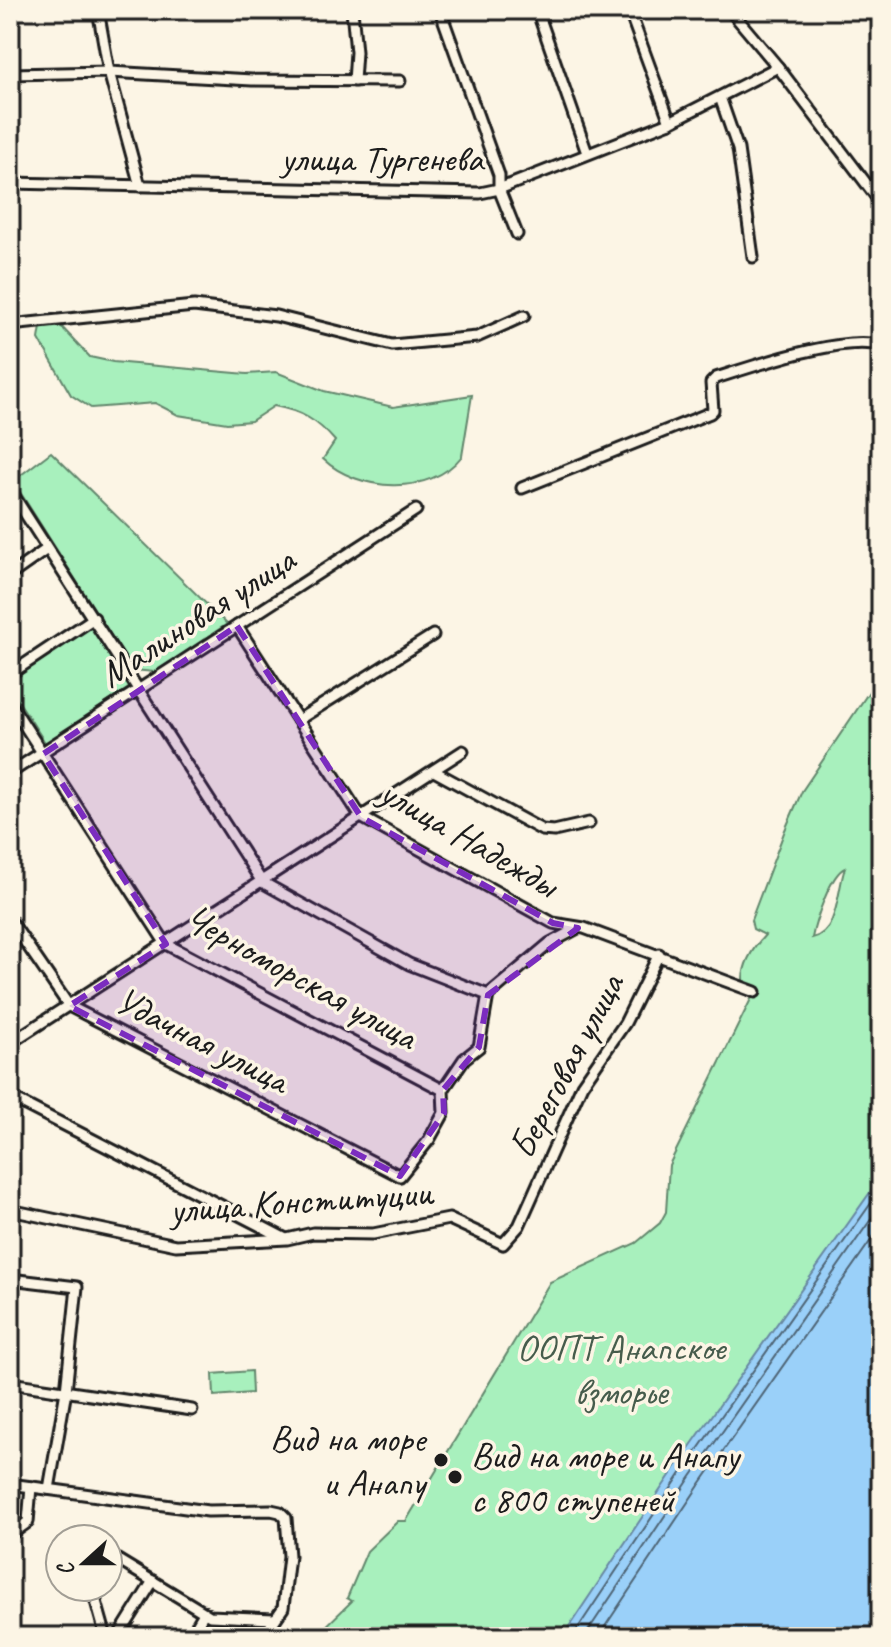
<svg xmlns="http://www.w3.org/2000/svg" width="891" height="1647" viewBox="0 0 891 1647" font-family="Caveat,sans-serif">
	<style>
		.green { fill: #a8f0bd; stroke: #62866c; stroke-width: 2; fill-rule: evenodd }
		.water { fill: #9ad0f9; stroke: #6888a1; stroke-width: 2 }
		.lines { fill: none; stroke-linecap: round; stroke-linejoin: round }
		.shore { stroke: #4e6474; stroke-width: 2 }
		.minor-casing { stroke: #1c1c1c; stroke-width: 15 }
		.minor { stroke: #fcf5e5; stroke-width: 9 }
		.marked { fill: #7b2cbf; fill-opacity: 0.2; stroke: #7b2cbf; stroke-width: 6; stroke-dasharray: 16 10; stroke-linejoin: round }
		.poi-dot { fill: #1c1c1c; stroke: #fcf5e5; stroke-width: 3 }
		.labels { text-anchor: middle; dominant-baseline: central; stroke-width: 7; stroke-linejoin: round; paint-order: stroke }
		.street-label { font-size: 38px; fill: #1c1c1c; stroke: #fcf5e5 }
		.park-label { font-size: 38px; fill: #465c4c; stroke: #fcf5e5 }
		.poi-label { font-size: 38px; fill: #1c1c1c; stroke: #fcf5e5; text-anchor: end }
	</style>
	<rect width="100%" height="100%" fill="#fcf5e5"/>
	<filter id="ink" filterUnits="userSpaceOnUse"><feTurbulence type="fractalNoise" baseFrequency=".0125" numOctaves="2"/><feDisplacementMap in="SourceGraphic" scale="16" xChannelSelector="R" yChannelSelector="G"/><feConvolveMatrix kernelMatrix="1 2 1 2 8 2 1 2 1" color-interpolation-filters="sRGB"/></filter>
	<g filter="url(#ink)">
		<g class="green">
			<path d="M57,322L90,357L113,362L247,374L276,372L324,391L393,407L472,395L462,456C430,497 358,492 323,459L335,441C317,420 301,411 274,406L251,421L227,423L178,415L155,403L91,408L71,395L39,339L41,327Z"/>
			<path d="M51,452L227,624L155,672L133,670L13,481Z"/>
			<path d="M93,621L136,683L46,744L10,688V679Z"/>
			<path d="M881,674V1188L566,1637H315L352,1601L347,1598L367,1551L398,1521H406L550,1282L636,1243L660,1223L666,1212L669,1165L754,993L752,987L743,983C742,964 753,948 765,935L753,929L751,920L785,830L802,791ZM845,868C837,890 839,932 812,938C815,922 831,873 845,868Z"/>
			<path d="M251,1371L252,1393L214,1396L213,1374Z"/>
		</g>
		<path class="water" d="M881,1177V1637H562L675,1468Z"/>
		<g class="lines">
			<g class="shore">
				<path d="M572,1637L682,1472L881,1189"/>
				<path d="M584,1637L690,1478L881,1205"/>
				<path d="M598,1637L700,1484L881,1226"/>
			</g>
			<defs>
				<g id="minor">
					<path d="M98,10L109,72L140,186"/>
					<path d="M352,10L356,52L354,81"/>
					<path d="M440,10L499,175V189L517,234"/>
					<path d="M537,10L587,153"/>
					<path d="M629,10L670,122"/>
					<path d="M730,10L778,67L881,203"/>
					<path d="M10,74L109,72L252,80L400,81"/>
					<path d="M720,97L738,149L753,257"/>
					<path d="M10,183L480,193L499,189L670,122L778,67"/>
					<path d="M10,325L194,306L276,316L392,345L477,337L524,316"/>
					<path d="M522,488L710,413L713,410L711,383L716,378C754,366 846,334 881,346"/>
					<path d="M10,490L262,882L409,964L488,995"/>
					<path d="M10,575L47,549"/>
					<path d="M237,626L361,817L553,923L584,928L755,992"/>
					<path d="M10,674L94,618"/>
					<path d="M10,703L166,944L443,1090"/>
					<path d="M298,720L433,635"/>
					<path d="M434,771L542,830L554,831L589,823"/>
					<path d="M10,773L416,510"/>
					<path d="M10,920L69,1006L400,1176L429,1140L444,1113L443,1090L464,1059L479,1047L488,995L550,943L578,928"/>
					<path d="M10,1043L463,751"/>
					<path d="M10,1097L284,1238"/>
					<path d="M10,1210L176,1245L287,1239L313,1233L373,1234L449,1219L503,1244L519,1226L582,1085L625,1023L659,954"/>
					<path d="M10,1279L77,1287L66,1391L49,1489"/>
					<path d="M10,1383L192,1410"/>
					<path d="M10,1484L208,1511L271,1510L280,1512L286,1518L289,1556L283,1608L263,1637"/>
					<path d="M10,1535L28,1522L31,1487"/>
					<path d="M108,1554L210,1616L274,1619"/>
					<path d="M92,1587L106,1637"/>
					<path d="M118,1637L153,1581"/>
					<path d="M190,1637L204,1613"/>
				</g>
			</defs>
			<use href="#minor" class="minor-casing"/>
			<use href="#minor" class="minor"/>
		</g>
	</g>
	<path class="marked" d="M237,626L361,817L553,923L578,928L488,995L479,1047L443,1090L444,1113L400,1176L69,1006L166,944L43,754Z"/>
	<g class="poi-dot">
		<circle cx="441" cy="1460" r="8"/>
		<circle cx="455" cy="1477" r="8"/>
	</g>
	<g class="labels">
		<g class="street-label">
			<text x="382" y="158">улица Тургенева</text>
			<text transform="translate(197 617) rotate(-33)">Малиновая улица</text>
			<text transform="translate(469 838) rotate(30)">улица Надежды</text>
			<text transform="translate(301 977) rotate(29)">Черноморская улица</text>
			<text transform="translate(202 1040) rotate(27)">Удачная улица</text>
			<text transform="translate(566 1066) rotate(-62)">Береговая улица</text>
			<text transform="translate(301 1201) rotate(-4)">улица Конституции</text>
		</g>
		<g class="park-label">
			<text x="621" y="1347">ООПТ Анапское<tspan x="621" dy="44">взморье</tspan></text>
		</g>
		<g class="poi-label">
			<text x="425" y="1438">Вид на море<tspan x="425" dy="44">и Анапу</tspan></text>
			<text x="471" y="1455" text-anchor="start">Вид на море и Анапу<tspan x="471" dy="44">с 800 ступеней</tspan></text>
		</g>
	</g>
	<rect width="891" height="1647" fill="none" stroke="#fcf5e5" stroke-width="40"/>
	<rect x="20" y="20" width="851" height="1607" fill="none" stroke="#1c1c1c" stroke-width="3" filter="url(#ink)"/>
	<g transform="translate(84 1563) rotate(249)"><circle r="38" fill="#fcf5e5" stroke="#a29e95" stroke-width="2"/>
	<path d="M0-6L14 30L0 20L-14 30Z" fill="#1c1c1c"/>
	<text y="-12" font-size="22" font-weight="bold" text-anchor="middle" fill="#1c1c1c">С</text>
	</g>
</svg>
